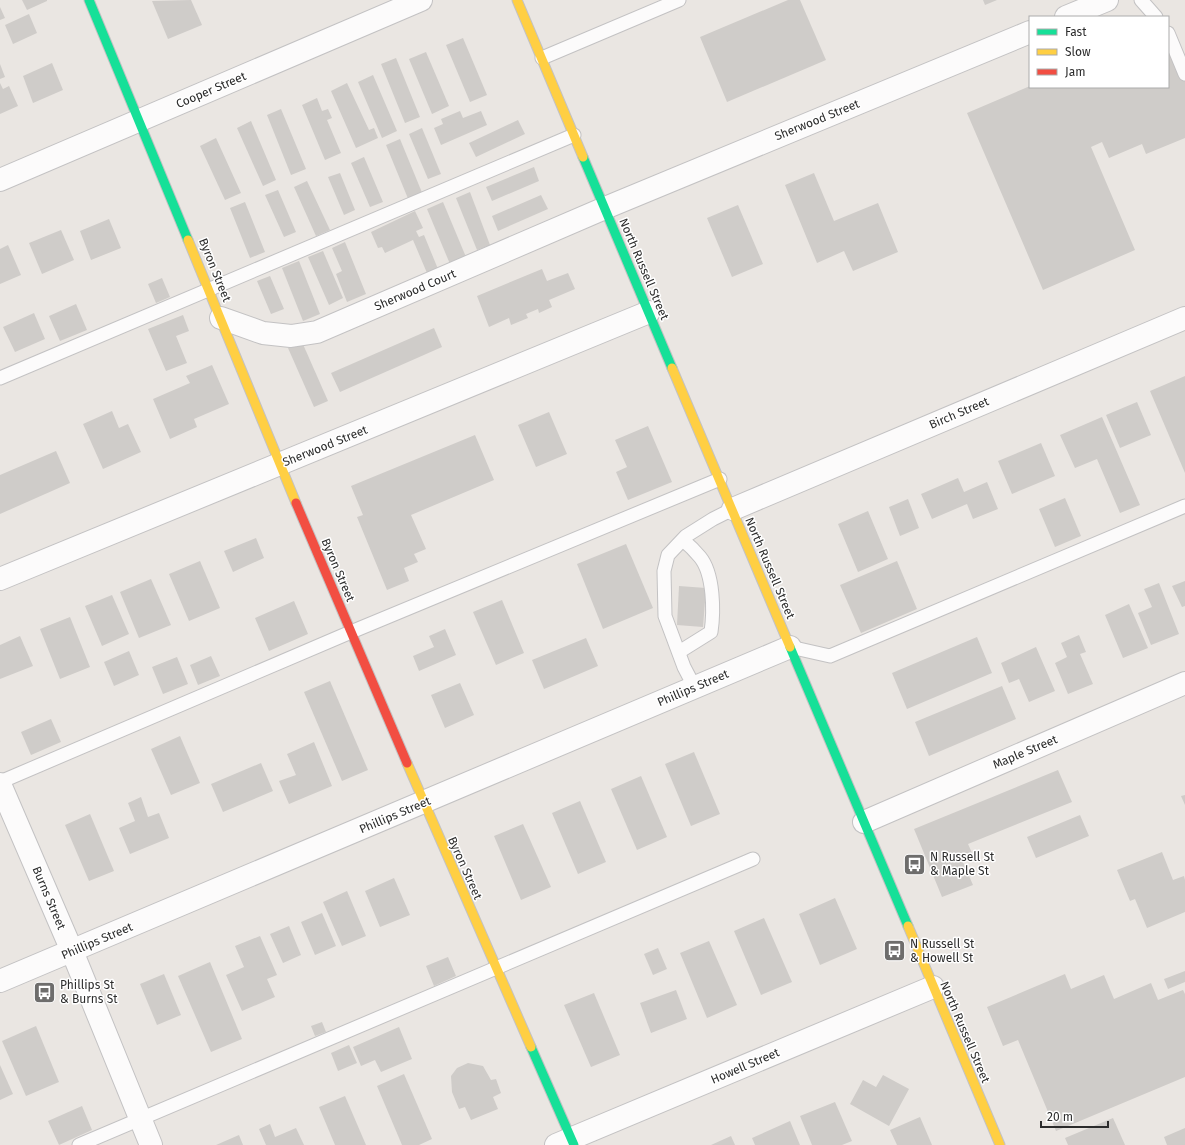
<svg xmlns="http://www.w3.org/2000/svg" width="1185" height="1145" viewBox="0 0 1185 1145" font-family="'Fira Sans',sans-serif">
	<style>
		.building { fill: #cfccc9 }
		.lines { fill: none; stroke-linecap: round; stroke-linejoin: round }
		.lane-casing { stroke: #c3c2c3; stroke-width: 15 }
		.street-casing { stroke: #c3c2c3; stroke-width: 24 }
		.fast-casing { stroke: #c3c2c3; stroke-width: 11 }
		.slow-casing { stroke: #c3c2c3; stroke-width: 11 }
		.jam-casing { stroke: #c3c2c3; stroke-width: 11 }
		.lane { stroke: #fcfbfb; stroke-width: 13 }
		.street { stroke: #fcfbfb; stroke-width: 22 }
		.fast { stroke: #16e098; stroke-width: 9 }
		.slow { stroke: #ffcf43; stroke-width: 9 }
		.jam { stroke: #f24e42; stroke-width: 9 }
		.labels { text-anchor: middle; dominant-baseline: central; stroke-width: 3; stroke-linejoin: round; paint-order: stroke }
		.street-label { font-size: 12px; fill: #2c2c2c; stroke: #fff }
		.poi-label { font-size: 12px; fill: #2c2c2c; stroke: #fff; text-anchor: start }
	</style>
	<rect width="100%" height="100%" fill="#eae6e2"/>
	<g class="building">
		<path d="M22,0H47V1L27,10Z"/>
		<path d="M191,0L202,25L168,39L152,1Z"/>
		<path d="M788,0H800L826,60L727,102L700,37Z"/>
		<path d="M983,0H997L985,5Z"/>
		<path d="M0,7L5,18L0,20Z"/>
		<path d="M29,14L37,33L13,44L5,25Z"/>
		<path d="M463,38L487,95L470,102L446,45Z"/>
		<path d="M1168,41L1185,80V138L1146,154L1142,144L1109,158L1102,142L1091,147L1135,250L1043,290L967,113L1030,86L1168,87Z"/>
		<path d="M426,52L449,106L432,114L409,59Z"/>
		<path d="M396,58L420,117L405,123L381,64Z"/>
		<path d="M52,63L63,90L33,103L23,76Z"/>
		<path d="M0,64L5,77L0,79Z"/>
		<path d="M373,75L397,131L382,138L358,82Z"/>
		<path d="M0,83L3,89L9,86L18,106L0,114Z"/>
		<path d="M347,83L369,130L374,128L378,138L356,148L331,91Z"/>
		<path d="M317,98L322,111L328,109L332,118L327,120L341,153L325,160L302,105Z"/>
		<path d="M281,109L306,169L291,175L267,115Z"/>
		<path d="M460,111L463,118L481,111L487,125L441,145L434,128L443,124L441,119Z"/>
		<path d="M518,120L525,134L476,157L469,143Z"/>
		<path d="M251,121L276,180L263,186L237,128Z"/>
		<path d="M422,128L441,174L428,179L409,134Z"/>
		<path d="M216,138L241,193L225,200L200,146Z"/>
		<path d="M400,139L423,195L409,201L386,145Z"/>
		<path d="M364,157L383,202L370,207L351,163Z"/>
		<path d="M534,167L539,181L492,201L486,187Z"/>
		<path d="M340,173L355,210L344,215L328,177Z"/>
		<path d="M814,173L834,221L878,203L898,252L853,271L844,251L817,263L785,185Z"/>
		<path d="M307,181L330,230L316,236L294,187Z"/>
		<path d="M278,190L296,232L284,237L265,195Z"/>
		<path d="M470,192L490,245L477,250L456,198Z"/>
		<path d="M541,195L548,209L498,231L492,216Z"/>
		<path d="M245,202L265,252L250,258L230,208Z"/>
		<path d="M443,202L466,257L450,264L427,209Z"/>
		<path d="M738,205L763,264L732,277L707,218Z"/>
		<path d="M415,211L423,228L416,231L419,237L424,235L438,269L427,273L413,240L385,253L382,247L378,248L371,232Z"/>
		<path d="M109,219L121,248L91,260L80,231Z"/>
		<path d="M61,230L74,260L42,274L29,243Z"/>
		<path d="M345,242L366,294L347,302L336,274L342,271L332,248Z"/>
		<path d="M8,245L21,275L0,284V249Z"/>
		<path d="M323,251L343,298L329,305L308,257Z"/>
		<path d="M299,261L320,314L303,321L282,268Z"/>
		<path d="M542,269L547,281L568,273L575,289L549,300L552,307L539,313L538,309L526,314L528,318L511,325L509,318L489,327L477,296Z"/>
		<path d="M270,276L284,309L271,314L257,281Z"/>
		<path d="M162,278L170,297L156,303L148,284Z"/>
		<path d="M76,304L87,330L60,341L49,316Z"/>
		<path d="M34,313L45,339L15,352L3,327Z"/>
		<path d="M183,315L189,331L176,336L187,363L166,371L148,329Z"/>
		<path d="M434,328L442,347L340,392L331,373Z"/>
		<path d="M302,342L328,401L314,407L288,348Z"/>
		<path d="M212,365L229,404L194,419L197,427L170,439L153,399L190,383L186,376Z"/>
		<path d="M1185,376V473L1150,391Z"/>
		<path d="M1137,402L1151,435L1120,448L1106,415Z"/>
		<path d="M112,411L119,428L128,424L141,452L103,469L83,424Z"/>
		<path d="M549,412L567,454L536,467L518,425Z"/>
		<path d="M1102,417L1140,505L1120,513L1097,459L1075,468L1060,435Z"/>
		<path d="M648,426L672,482L628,500L616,472L627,467L615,440Z"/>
		<path d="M475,435L494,480L411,515L426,549L414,554L418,562L404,568L409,581L387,590L357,517L363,515L351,486Z"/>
		<path d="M1041,443L1055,476L1012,494L998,461Z"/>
		<path d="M56,451L70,483L0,514V475Z"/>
		<path d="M958,478L964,492L987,482L998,509L973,519L967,504L932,519L921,494Z"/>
		<path d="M1065,498L1081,536L1055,547L1039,509Z"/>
		<path d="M908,499L919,528L900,536L889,507Z"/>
		<path d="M868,511L888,559L858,572L838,524Z"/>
		<path d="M256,538L264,558L233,572L224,551Z"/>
		<path d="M626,544L653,608L603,629L577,564Z"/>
		<path d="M200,561L220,608L189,621L169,574Z"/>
		<path d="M897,561L917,609L861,633L840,585Z"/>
		<path d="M151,579L171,625L139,638L120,592Z"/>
		<path d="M1185,581V606L1182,607L1172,586Z"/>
		<path d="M1159,583L1179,634L1151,645L1138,613L1152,607L1144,589Z"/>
		<path d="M679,586L706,588L703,627L677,625Z"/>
		<path d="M112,595L129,634L102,646L85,606Z"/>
		<path d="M502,600L524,653L496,665L473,612Z"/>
		<path d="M294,601L308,634L269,651L255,618Z"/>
		<path d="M1129,604L1148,648L1123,658L1105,615Z"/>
		<path d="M70,617L90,667L60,679L40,629Z"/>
		<path d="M445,629L456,655L419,671L413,656L434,647L429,636Z"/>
		<path d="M1079,635L1086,652L1080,654L1093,684L1068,694L1055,663L1067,657L1061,643Z"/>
		<path d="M20,636L33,666L0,679V645Z"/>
		<path d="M977,637L992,673L907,709L892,673Z"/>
		<path d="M586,638L598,666L544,689L532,660Z"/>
		<path d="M1036,647L1055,691L1029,702L1019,679L1009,683L1001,663Z"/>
		<path d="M129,651L139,675L114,686L104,662Z"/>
		<path d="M211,656L220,676L198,685L190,665Z"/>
		<path d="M177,657L188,684L163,694L152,667Z"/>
		<path d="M330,681L368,770L342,781L304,692Z"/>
		<path d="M460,683L474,715L445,728L431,695Z"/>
		<path d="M1002,686L1016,719L929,756L915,722Z"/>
		<path d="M51,719L61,742L31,755L21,732Z"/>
		<path d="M180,736L200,783L171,795L151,749Z"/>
		<path d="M314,742L332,786L289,804L279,781L296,775L287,754Z"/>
		<path d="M694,752L720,814L691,826L665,764Z"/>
		<path d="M261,763L273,791L223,812L211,784Z"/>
		<path d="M1058,770L1072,802L968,844L973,855L962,860L973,885L942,897L914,829Z"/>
		<path d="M641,776L667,837L637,850L611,789Z"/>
		<path d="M1185,795V805L1181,796Z"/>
		<path d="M141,797L148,817L159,813L169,838L130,854L119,828L135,821L128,803Z"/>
		<path d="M580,801L606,862L578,874L552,813Z"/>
		<path d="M90,814L114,871L89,881L65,825Z"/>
		<path d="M1080,815L1089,836L1036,858L1027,837Z"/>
		<path d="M523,824L551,887L521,900L494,836Z"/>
		<path d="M1162,852L1173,880L1184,876L1185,880V912L1147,928L1135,899L1130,901L1117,870Z"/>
		<path d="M394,878L410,915L380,927L365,891Z"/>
		<path d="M347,891L366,936L342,946L323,902Z"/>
		<path d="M835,898L857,949L820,965L799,914Z"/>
		<path d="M322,913L336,946L315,955L301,922Z"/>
		<path d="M764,918L792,982L761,995L734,931Z"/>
		<path d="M289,926L301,955L283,963L270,934Z"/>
		<path d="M260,936L277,975L267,979L275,997L242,1011L226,975L244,967L235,946Z"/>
		<path d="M709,941L737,1005L707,1018L680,953Z"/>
		<path d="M658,948L667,969L653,975L644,954Z"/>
		<path d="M448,957L456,976L434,986L426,966Z"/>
		<path d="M210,962L242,1039L211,1052L178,976Z"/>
		<path d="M1185,971V982L1168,989L1164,979Z"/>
		<path d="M164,974L181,1015L157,1025L140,984Z"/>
		<path d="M1065,974L1071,989L1104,975L1114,999L1151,983L1158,1000L1183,990L1185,994V1077L1056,1131L1018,1040L1003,1046L987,1007Z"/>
		<path d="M676,990L687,1019L651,1033L640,1003Z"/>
		<path d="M594,993L620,1055L591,1067L564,1005Z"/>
		<path d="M322,1022L326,1032L315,1036L311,1026Z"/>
		<path d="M36,1026L59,1082L26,1096L2,1041Z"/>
		<path d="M399,1027L412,1059L381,1072L375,1060L361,1066L353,1047Z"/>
		<path d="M349,1045L357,1063L338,1071L331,1053Z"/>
		<path d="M468,1063L483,1066L491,1080L496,1079L501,1093L493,1097L498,1109L471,1120L465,1107L459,1109L452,1092L451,1076L457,1068Z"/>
		<path d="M0,1065L13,1094L0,1100Z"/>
		<path d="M404,1074L432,1139L419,1145H402L377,1086Z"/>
		<path d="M883,1075L909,1089L889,1126L850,1104L863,1080L876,1087Z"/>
		<path d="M345,1096L366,1145H335L319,1107Z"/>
		<path d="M835,1102L852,1141L842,1145H812L800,1116Z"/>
		<path d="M82,1106L92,1130L59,1145L48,1121Z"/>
		<path d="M920,1117L932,1145H897L890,1130Z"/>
		<path d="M1113,1118L1125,1145H1068L1065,1138Z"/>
		<path d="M790,1121L800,1145H755L752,1138Z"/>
		<path d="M270,1124L275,1137L296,1128L304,1145H266L259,1129Z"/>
		<path d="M1185,1128V1145H1167L1164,1137Z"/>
		<path d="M239,1135L243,1145H216Z"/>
		<path d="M731,1136L735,1145H711Z"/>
	</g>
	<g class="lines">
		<defs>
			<g id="lane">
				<path d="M1141,0L1156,17"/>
				<path d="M1168,33L1185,74"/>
				<path d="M542,58L679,0"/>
				<path d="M0,378L574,135"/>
				<path d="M790,647L830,656L1185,506"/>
				<path d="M679,652L711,632C714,612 714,574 700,557C695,551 689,545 683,540"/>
				<path d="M695,688L684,667L665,616L664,571L668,555L686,536L713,519L733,509"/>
				<path d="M0,782L351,632L720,479"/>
				<path d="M79,1145L753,859"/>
			</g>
			<g id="street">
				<path d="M1066,17L1107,0"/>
				<path d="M0,180L421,0"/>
				<path d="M221,318L263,333L291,336L317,332L605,208L1030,32"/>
				<path d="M733,509L1185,318"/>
				<path d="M0,579L649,312"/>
				<path d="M0,784L72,951L151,1145"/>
				<path d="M864,822L1185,683"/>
				<path d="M0,981L790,647"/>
				<path d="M556,1145L933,987"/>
			</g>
			<g id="fast">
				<path d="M89,0L188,240"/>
				<path d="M583,157L672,368"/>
				<path d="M790,647L908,926"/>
				<path d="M531,1047L574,1145"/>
			</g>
			<g id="slow">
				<path d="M517,0L583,157"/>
				<path d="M188,240L296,503"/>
				<path d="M672,368L790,647"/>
				<path d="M407,763L531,1047"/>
				<path d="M908,926L1000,1145"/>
			</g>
			<path id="jam" d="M296,503L407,763"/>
		</defs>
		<use href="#lane" class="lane-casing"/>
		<use href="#street" class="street-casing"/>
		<use href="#fast" class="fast-casing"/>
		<use href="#slow" class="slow-casing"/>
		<use href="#jam" class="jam-casing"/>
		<use href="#lane" class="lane"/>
		<use href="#street" class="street"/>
		<use href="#fast" class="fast"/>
		<use href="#slow" class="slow"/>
		<use href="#jam" class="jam"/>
	</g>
	<defs>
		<symbol id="bus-square" viewBox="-11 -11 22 22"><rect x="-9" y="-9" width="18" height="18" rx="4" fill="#6e6d6c" stroke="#fff"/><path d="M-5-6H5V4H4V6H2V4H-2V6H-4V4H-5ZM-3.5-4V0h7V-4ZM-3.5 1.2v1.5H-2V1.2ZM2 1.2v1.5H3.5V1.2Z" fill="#fff"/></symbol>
	</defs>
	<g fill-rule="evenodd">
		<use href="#bus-square" x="902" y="852" width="25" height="25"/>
		<use href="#bus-square" x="882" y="938" width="25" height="25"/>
		<use href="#bus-square" x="32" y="980" width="25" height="25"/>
	</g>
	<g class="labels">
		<g class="street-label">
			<text transform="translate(211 90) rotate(-23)">Cooper Street</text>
			<text transform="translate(817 120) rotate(-22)">Sherwood Street</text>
			<text transform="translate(644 269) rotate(67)">North Russell Street</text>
			<text transform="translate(215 270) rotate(68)">Byron Street</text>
			<text transform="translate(415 290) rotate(-23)">Sherwood Court</text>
			<text transform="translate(959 413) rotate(-23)">Birch Street</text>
			<text transform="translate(325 446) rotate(-22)">Sherwood Street</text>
			<text transform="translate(770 568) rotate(67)">North Russell Street</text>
			<text transform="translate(338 570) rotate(67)">Byron Street</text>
			<text transform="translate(693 688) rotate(-23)">Phillips Street</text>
			<text transform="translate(1025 752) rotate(-23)">Maple Street</text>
			<text transform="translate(395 815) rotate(-23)">Phillips Street</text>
			<text transform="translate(465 868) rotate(66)">Byron Street</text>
			<text transform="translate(49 898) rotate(67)">Burns Street</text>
			<text transform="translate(97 941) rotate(-23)">Phillips Street</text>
			<text transform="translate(965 1032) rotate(67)">North Russell Street</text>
			<text transform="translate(745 1066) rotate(-23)">Howell Street</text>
		</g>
		<g class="poi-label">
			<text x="930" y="857">N Russell St<tspan x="930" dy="14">&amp; Maple St</tspan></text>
			<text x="910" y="944">N Russell St<tspan x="910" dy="14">&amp; Howell St</tspan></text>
			<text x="60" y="985">Phillips St<tspan x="60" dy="14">&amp; Burns St</tspan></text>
		</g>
	</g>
	<rect x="1029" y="16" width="140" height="72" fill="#ffffff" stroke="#ababab"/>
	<rect x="1037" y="29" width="20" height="6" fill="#16e098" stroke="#ababab"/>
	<text x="1065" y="36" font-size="12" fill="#2c2c2c">Fast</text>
	<rect x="1037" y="49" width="20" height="6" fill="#ffcf43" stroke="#ababab"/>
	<text x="1065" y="56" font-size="12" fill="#2c2c2c">Slow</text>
	<rect x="1037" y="69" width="20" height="6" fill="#f24e42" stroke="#ababab"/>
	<text x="1065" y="76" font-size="12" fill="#2c2c2c">Jam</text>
	<path d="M1041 1121v6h67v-6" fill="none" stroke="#2c2c2c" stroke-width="2"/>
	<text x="1047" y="1121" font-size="12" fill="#2c2c2c" stroke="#ffffff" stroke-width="3" paint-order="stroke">20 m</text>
</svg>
